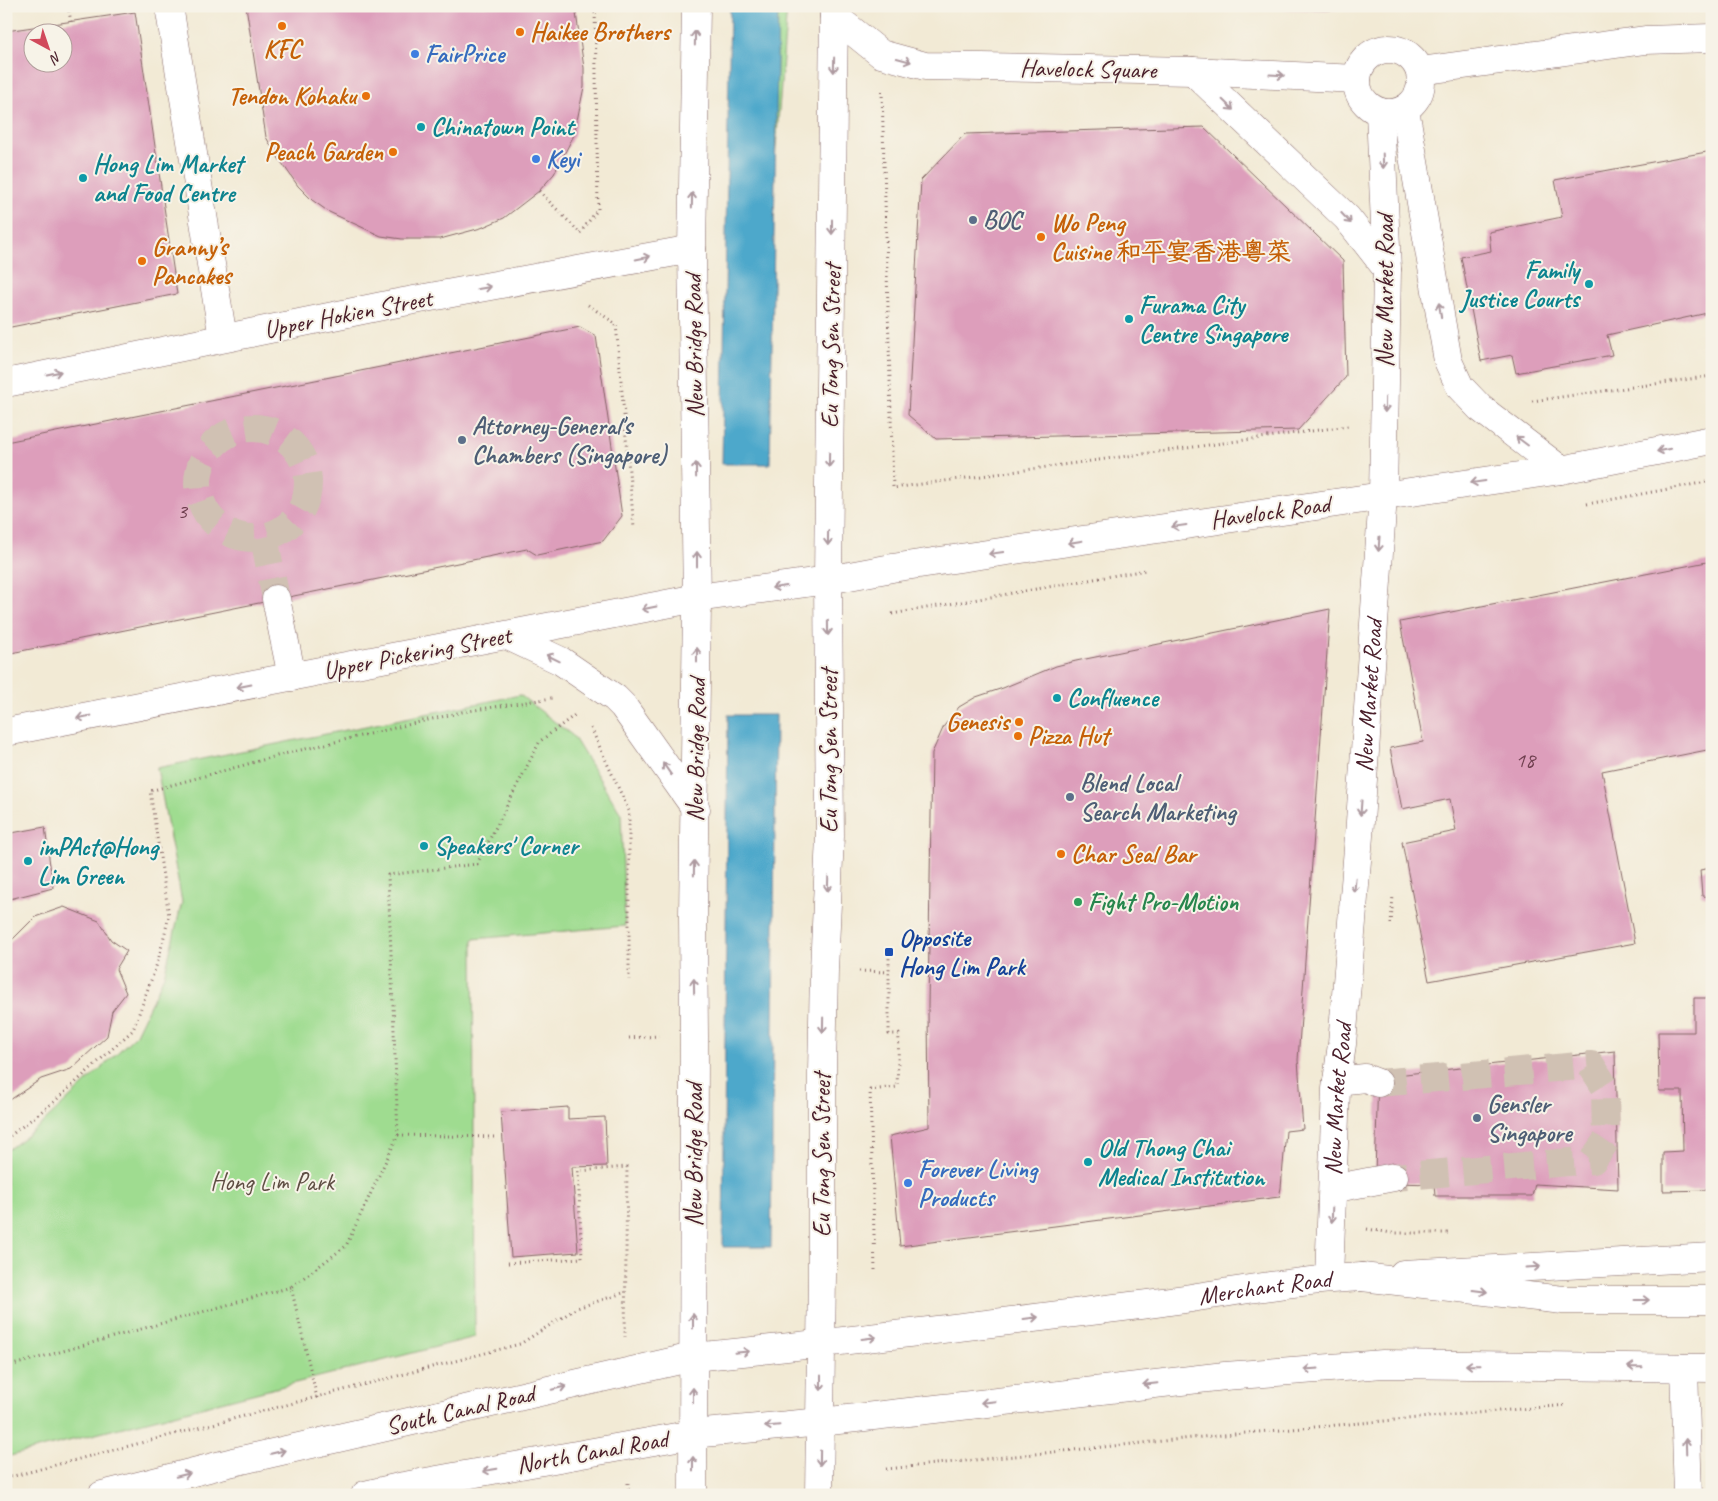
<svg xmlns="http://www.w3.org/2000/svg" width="1718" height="1501" viewBox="0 0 1718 1501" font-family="Caveat,'LXGW WenKai TC',sans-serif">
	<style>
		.green { fill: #9fdc90; stroke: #747e5e }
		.water { fill: #4da8cb; stroke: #4c647b }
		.building { fill: #dd9ebb; fill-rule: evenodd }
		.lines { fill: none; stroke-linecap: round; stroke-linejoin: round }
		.minor-tunnel { stroke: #d0c1b3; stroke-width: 28; stroke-dasharray: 28 14; stroke-linecap: butt }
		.minor-casing { stroke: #856666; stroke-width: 29 }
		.major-casing { stroke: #856666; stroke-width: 29 }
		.highway-casing { stroke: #856666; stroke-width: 29 }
		.path { stroke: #856666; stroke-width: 3; stroke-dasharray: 1 4; stroke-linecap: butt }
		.minor { stroke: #fff; stroke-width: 28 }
		.major { stroke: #fff; stroke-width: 28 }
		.highway { stroke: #fff; stroke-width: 28 }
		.oneway { stroke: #ae9aa0 }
		.food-dot { fill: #e8710a; stroke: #f7f3e8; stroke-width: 2 }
		.shop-dot { fill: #3f7fe0; stroke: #f7f3e8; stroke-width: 2 }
		.culture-dot { fill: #0f9aa8; stroke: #f7f3e8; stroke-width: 2 }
		.service-dot { fill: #5c6f8a; stroke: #f7f3e8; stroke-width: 2 }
		.leisure-dot { fill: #2e9e5b; stroke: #f7f3e8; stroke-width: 2 }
		.transit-dot { fill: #1a4fb4; stroke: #f7f3e8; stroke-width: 2 }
		.labels { text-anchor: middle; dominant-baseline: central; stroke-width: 4; stroke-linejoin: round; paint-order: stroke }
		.number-label { font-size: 22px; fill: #6f3f4f }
		.food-label { font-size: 25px; font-weight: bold; fill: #c56008; stroke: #f7f3e8; text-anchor: start }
		.shop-label { font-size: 25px; font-weight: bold; fill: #366cbe; stroke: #f7f3e8; text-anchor: start }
		.street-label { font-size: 25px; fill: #4a1f2b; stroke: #f7f3e8 }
		.culture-label { font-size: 25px; font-weight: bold; fill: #0d838f; stroke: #f7f3e8; text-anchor: start }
		.service-label { font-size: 25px; font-weight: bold; fill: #4e5e75; stroke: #f7f3e8; text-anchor: start }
		.leisure-label { font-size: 25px; font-weight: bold; fill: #27864d; stroke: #f7f3e8; text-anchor: start }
		.transit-label { font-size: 25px; font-weight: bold; fill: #164399; stroke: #f7f3e8; text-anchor: start }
		.park-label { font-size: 25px; fill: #5f4e44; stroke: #f7f3e8 }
	</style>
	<rect width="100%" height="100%" fill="#f7f3e8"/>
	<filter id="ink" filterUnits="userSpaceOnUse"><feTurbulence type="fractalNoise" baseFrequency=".02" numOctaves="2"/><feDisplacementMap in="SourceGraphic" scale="10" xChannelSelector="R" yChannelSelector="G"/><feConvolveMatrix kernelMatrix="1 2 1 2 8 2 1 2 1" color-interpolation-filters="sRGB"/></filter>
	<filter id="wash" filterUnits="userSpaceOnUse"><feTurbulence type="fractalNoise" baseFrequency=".0096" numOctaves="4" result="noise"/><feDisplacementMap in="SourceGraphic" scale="20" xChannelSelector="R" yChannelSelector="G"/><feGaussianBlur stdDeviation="1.12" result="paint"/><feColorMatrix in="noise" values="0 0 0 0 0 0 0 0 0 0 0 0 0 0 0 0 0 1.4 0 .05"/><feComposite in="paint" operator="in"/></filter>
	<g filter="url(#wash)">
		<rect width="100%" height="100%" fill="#f2ead5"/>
		<g class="green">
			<path d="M778,6H787L775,161Z"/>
			<path d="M520,695L573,736L621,814L625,926L473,939L475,1337L6,1457V1151L42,1124L135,1036L164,976L182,902L157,768Z"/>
		</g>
		<g class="water">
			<path d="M730,6H778L770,464H722Z"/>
			<path d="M728,715H776L771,1247H723Z"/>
		</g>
		<g id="blocks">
			<g class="building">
				<path d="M246,6H575L584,68V87L574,135L554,174L539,191L504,218L481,228L440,239H402L381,236L329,212L312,200L298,186L275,153L266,137Z"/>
				<path d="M1209,6H1336V10L1209,8Z"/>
				<path d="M135,12L177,294L6,328V31ZM32,32H62V62H32Z"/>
				<path d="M1204,127L1343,261L1346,377L1298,430L936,439L908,415L921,180L965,134Z"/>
				<path d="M1712,151V312L1607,335L1612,355L1516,373L1512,355L1481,361L1461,257L1491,251L1489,232L1562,217L1555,180Z"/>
				<path d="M580,327L596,336L622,516L603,541L537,555L527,549L6,654V442Z"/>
				<path d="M1712,561V749L1602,771L1635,943L1429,981L1402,842L1456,831L1450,799L1402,809L1390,748L1423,742L1400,622Z"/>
				<path d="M1330,609L1298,1060L1303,1129L1286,1131L1281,1188L1279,1197L900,1246L890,1136L929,1127L928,1006L932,753L944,726L959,707L976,697L1003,688L1056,666L1076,661Z"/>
				<path d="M45,827L53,888L6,900V834Z"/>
				<path d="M1712,868V897L1702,896L1700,870Z"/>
				<path d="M64,907L99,921L111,940L127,951L116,969L126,993L112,1011L107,1036L71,1069L41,1079L10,1100L6,1098V946L35,917Z"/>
				<path d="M1694,998H1712V1190L1663,1191V1152L1683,1151L1682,1091H1659L1658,1032H1694Z"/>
				<path d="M1615,1051L1618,1189L1535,1184L1532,1196H1435L1434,1184L1393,1183L1375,1173L1378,1077Z"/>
				<path d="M568,1107V1119L605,1117L607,1166L572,1167L578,1252L511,1257L501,1112Z"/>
			</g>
		</g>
	</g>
	<g filter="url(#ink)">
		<use href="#blocks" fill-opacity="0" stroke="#856666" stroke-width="1"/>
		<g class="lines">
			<g class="minor-tunnel">
				<circle cx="253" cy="483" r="55"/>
				<path d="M264,537L276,599"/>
				<path d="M1378,1083L1591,1065L1605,1087L1606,1141L1593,1160L1394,1177"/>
			</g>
			<defs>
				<g id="minor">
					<path d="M169,6L223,338"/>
					<path d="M834,16L881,54L925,66L1193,71L1357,79"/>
					<circle cx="1389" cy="81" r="32"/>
					<path d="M1193,71L1347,218L1387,269"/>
					<path d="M1420,71L1645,40L1712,38"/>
					<path d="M1405,109L1448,361L1460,387L1480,408L1561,470"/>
					<path d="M6,383L387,305L692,249"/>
					<path d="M276,599L292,677"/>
					<path d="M1337,1081L1365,1078L1378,1083"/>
					<path d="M1333,1187L1347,1186L1394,1177"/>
					<path d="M1403,1274L1712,1257"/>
					<path id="s1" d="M1329,1278L1336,1089L1342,1044L1359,836L1383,496L1387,269L1380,112"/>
					<path d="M1684,1368L1688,1495"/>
					<path d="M102,1495L233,1462L693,1357"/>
					<path d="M365,1495L404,1486L693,1434"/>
				</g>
				<g id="major">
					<path d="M508,636L561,661L615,698L623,706L696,809"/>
					<path d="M6,732L697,598L828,580L892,568L1561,470L1712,440"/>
					<path id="s2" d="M693,1357C848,1342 1001,1322 1155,1303C1224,1294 1292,1280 1362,1277"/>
					<path d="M693,1434L821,1422L1225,1376L1383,1364L1712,1368"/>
					<path d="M693,1495L694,1035L693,917L697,602L692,249L696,6"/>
					<path d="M819,1495L822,1275V1073L824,970L830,836L828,580L834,6"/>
				</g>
				<path id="highway" d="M1362,1277L1563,1300H1712"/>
			</defs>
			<use href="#minor" class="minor-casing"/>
			<use href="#major" class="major-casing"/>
			<use href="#highway" class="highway-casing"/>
			<g class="path">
				<path d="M68,6L71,22"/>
				<path d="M882,91L893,488L1348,426"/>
				<path d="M539,191L580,233"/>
				<path d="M580,233L598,209L595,6"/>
				<path d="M588,305L616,324L634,528"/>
				<path d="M1532,401L1712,376"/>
				<path d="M1587,504L1712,481"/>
				<path d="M892,614L1146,570"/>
				<path d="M591,728L629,811V980"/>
				<path d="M1391,924L1393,895"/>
				<path d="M859,971L889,972"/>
				<path d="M629,1038L659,1036"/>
				<path d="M398,1135L494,1137"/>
				<path d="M6,1139L55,1101L133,1030L158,961L169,916L150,791L284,754L462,712L552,698"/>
				<path d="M1367,1229L1392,1233H1448"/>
				<path d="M508,1263L582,1258L578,1171L627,1167L625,1337"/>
				<path d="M875,1270L870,1090L897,1087L899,1034H889V952"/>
				<path d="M6,1367L291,1287"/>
				<path d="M317,1398L291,1287L346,1246L398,1135L388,875L477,864L540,741L576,714"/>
				<path d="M886,1469L1212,1436L1567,1405"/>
				<path d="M6,1478L520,1344L577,1308L626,1292"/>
				<path d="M628,1483L629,1495"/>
			</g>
			<use href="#minor" class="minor"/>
			<use href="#major" class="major"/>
			<use href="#highway" class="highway"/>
		</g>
		<defs><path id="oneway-shaft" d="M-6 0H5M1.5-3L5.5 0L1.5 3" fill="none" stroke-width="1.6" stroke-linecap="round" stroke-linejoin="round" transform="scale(1.25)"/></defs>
		<g class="oneway">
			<use href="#oneway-shaft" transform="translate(695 38) rotate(-89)"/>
			<use href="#oneway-shaft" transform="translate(904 60) rotate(15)"/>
			<use href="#oneway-shaft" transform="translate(834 65) rotate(91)"/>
			<use href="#oneway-shaft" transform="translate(1277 75) rotate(3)"/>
			<use href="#oneway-shaft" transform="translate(1228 105) rotate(44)"/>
			<use href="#oneway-shaft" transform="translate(1383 161) rotate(88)"/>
			<use href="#oneway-shaft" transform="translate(692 200) rotate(-89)"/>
			<use href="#oneway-shaft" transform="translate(1346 218) rotate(47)"/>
			<use href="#oneway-shaft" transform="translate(832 227) rotate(90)"/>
			<use href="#oneway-shaft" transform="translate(643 258) rotate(-11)"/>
			<use href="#oneway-shaft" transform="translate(484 288) rotate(-10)"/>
			<use href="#oneway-shaft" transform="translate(1440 310) rotate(-99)"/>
			<use href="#oneway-shaft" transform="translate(54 373) rotate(-12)"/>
			<use href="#oneway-shaft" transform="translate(1385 405) rotate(91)"/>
			<use href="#oneway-shaft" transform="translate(1522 441) rotate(-143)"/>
			<use href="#oneway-shaft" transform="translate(1664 450) rotate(169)"/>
			<use href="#oneway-shaft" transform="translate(829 460) rotate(91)"/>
			<use href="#oneway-shaft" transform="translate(696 470) rotate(-91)"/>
			<use href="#oneway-shaft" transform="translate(1478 482) rotate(172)"/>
			<use href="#oneway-shaft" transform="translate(1179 526) rotate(172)"/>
			<use href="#oneway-shaft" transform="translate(828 538) rotate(91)"/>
			<use href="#oneway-shaft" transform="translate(1075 542) rotate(171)"/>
			<use href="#oneway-shaft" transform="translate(1379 544) rotate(94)"/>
			<use href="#oneway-shaft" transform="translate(996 553) rotate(172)"/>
			<use href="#oneway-shaft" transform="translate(697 559) rotate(-90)"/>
			<use href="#oneway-shaft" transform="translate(779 587) rotate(172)"/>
			<use href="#oneway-shaft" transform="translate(649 608) rotate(169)"/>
			<use href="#oneway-shaft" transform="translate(828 628) rotate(89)"/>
			<use href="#oneway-shaft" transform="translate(697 655) rotate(-90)"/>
			<use href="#oneway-shaft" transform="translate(553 658) rotate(-154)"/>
			<use href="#oneway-shaft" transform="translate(244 686) rotate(169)"/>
			<use href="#oneway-shaft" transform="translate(84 717) rotate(169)"/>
			<use href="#oneway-shaft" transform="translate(667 769) rotate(-125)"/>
			<use href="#oneway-shaft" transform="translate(1361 808) rotate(94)"/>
			<use href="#oneway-shaft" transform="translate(694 868) rotate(-89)"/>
			<use href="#oneway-shaft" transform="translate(828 884) rotate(92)"/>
			<use href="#oneway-shaft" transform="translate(1355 885) rotate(95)"/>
			<use href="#oneway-shaft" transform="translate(694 986) rotate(-91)"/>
			<use href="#oneway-shaft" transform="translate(823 1025) rotate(91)"/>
			<use href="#oneway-shaft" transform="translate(1332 1215) rotate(92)"/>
			<use href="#oneway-shaft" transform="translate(1533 1267) rotate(-3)"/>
			<use href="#oneway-shaft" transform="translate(1480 1291) rotate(7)"/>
			<use href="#oneway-shaft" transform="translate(1642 1300)"/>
			<use href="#oneway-shaft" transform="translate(1031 1318) rotate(-7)"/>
			<use href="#oneway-shaft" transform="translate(693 1321) rotate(-90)"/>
			<use href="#oneway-shaft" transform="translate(869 1338) rotate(-7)"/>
			<use href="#oneway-shaft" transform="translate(742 1352) rotate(-5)"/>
			<use href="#oneway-shaft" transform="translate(1473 1365) rotate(-179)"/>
			<use href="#oneway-shaft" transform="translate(1635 1367) rotate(-179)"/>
			<use href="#oneway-shaft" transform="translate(1311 1369) rotate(176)"/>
			<use href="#oneway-shaft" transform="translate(821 1383) rotate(90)"/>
			<use href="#oneway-shaft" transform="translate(1150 1384) rotate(174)"/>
			<use href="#oneway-shaft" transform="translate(559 1388) rotate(-13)"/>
			<use href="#oneway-shaft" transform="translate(693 1395) rotate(-90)"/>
			<use href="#oneway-shaft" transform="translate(988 1402) rotate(174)"/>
			<use href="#oneway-shaft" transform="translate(772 1426) rotate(175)"/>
			<use href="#oneway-shaft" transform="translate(1686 1446) rotate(-92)"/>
			<use href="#oneway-shaft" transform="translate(278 1452) rotate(-13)"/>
			<use href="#oneway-shaft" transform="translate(820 1458) rotate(91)"/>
			<use href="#oneway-shaft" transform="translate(693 1464) rotate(-90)"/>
			<use href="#oneway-shaft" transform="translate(490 1470) rotate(170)"/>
			<use href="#oneway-shaft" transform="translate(183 1475) rotate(-14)"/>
		</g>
	</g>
	<g class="food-dot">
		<circle cx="282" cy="26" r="5"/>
		<circle cx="520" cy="32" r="5"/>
		<circle cx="366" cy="96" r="5"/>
		<circle cx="393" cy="152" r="5"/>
		<circle cx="1041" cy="237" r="5"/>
		<circle cx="142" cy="261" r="5"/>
		<circle cx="1019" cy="722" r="5"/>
		<circle cx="1018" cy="736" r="5"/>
		<circle cx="1061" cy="854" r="5"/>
	</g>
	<g class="shop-dot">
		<circle cx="415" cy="54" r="5"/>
		<circle cx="536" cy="159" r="5"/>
		<circle cx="908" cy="1183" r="5"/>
	</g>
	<g class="culture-dot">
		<circle cx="421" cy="127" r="5"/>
		<circle cx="83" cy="178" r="5"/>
		<circle cx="1589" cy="284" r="5"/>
		<circle cx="1129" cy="319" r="5"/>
		<circle cx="1057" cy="698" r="5"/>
		<circle cx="424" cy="846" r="5"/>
		<circle cx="28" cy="861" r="5"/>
		<circle cx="1088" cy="1162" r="5"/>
	</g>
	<g class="service-dot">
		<circle cx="973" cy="220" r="5"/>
		<circle cx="462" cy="440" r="5"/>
		<circle cx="1070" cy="797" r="5"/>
		<circle cx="1477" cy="1118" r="5"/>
	</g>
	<circle class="leisure-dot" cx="1078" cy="902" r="5"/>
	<rect class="transit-dot" x="884" y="947" width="10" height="10" rx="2.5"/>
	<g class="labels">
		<g class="number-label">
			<text x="182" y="511">3</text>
			<text x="1525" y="760">18</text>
		</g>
		<g class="food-label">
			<text x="530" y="32">Haikee Brothers</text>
			<text x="282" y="49" text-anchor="middle">KFC</text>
			<text x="356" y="96" text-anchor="end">Tendon Kohaku</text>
			<text x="383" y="152" text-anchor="end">Peach Garden</text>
			<text x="1051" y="223">Wo Peng<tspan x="1051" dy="29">Cuisine 和平宴香港粵菜</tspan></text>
			<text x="152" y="247">Granny’s<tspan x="152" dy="29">Pancakes</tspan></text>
			<text x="1009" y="722" text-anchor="end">Genesis</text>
			<text x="1028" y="736">Pizza Hut</text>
			<text x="1071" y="854">Char Seal Bar</text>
		</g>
		<g class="shop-label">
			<text x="425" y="54">FairPrice</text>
			<text x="546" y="159">Keyi</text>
			<text x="918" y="1169">Forever Living<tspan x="918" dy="29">Products</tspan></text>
		</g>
		<g class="street-label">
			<text transform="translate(1088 69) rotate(1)">Havelock Square</text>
			<text transform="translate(1385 291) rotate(-90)">New Market Road</text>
			<text transform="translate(348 314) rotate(-11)">Upper Hokien Street</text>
			<text transform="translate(694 346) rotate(-91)">New Bridge Road</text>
			<text transform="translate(831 346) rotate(-89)">Eu Tong Sen Street</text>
			<text transform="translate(1270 512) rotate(-8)">Havelock Road</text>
			<text transform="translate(417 653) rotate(-11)">Upper Pickering Street</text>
			<text stroke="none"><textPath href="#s1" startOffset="584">New Market Road</textPath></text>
			<text transform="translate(696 750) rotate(-89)">New Bridge Road</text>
			<text transform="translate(829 751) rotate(-90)">Eu Tong Sen Street</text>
			<text stroke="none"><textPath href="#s1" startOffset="179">New Market Road</textPath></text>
			<text transform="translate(694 1155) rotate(-90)">New Bridge Road</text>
			<text transform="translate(822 1155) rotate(-90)">Eu Tong Sen Street</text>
			<text stroke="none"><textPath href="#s2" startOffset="576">Merchant Road</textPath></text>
			<text transform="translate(460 1410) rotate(-13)">South Canal Road</text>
			<text transform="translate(592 1452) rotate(-10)">North Canal Road</text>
		</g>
		<g class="culture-label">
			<text x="431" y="127">Chinatown Point</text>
			<text x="93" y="164">Hong Lim Market<tspan x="93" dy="29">and Food Centre</tspan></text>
			<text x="1579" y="270" text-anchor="end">Family<tspan x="1579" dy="29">Justice Courts</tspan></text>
			<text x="1139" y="305">Furama City<tspan x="1139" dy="29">Centre Singapore</tspan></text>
			<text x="1067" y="698">Confluence</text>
			<text x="434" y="846">Speakers' Corner</text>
			<text x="38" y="847">imPAct@Hong<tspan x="38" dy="29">Lim Green</tspan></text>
			<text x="1098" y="1148">Old Thong Chai<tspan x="1098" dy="29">Medical Institution</tspan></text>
		</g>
		<g class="service-label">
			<text x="983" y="220">BOC</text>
			<text x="472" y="426">Attorney-General's<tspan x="472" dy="29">Chambers (Singapore)</tspan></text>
			<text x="1080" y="783">Blend Local<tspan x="1080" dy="29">Search Marketing</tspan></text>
			<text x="1487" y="1104">Gensler<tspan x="1487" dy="29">Singapore</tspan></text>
		</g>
		<g class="leisure-label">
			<text x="1088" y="902">Fight Pro-Motion</text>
		</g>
		<g class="transit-label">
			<text x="899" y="938">Opposite<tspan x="899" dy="29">Hong Lim Park</tspan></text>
		</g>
		<g class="park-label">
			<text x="272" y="1182">Hong Lim Park</text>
		</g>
	</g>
	<rect width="1718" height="1501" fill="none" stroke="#f7f3e8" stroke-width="25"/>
	<g transform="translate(48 48) rotate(140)"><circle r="24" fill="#f7f3e8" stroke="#b29e9c"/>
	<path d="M0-4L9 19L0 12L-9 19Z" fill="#d1495b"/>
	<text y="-8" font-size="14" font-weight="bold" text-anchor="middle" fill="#4a1f2b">N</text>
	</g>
</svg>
